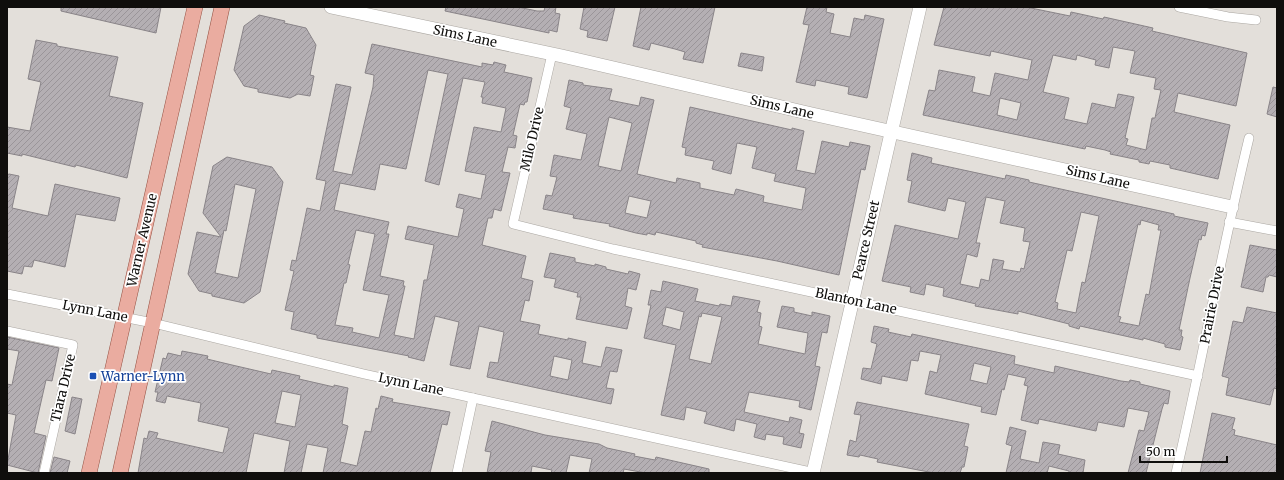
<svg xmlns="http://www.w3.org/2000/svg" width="1284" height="480" viewBox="0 0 1284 480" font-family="Merriweather,serif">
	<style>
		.building { fill: url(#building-hatch); stroke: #898488; fill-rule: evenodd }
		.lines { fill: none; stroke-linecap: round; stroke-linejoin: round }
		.street-casing { stroke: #aba7a2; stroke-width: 10 }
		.secondary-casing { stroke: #aba7a2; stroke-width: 14 }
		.primary-casing { stroke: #945143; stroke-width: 16 }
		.street { stroke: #fff; stroke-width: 9 }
		.secondary { stroke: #fff; stroke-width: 13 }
		.primary { stroke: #eaaca0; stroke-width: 15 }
		.transit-dot { fill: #1a4fb4; stroke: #fff; stroke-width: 1.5 }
		.labels { text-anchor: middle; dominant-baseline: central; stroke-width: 3.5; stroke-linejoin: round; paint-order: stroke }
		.street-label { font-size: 13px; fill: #0f0e0c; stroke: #fff }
		.transit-label { font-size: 13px; fill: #164399; stroke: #fff; text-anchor: start }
	</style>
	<defs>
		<pattern id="building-hatch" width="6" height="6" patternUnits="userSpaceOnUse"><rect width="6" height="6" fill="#b4afb3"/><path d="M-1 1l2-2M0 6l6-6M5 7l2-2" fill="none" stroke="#9a9599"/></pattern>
	</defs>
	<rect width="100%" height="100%" fill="#e3dfda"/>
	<g class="building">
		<path d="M61,7H161L156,33L61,11Z"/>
		<path d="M446,7H518L537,11H544L545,7H556L555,13L560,14L557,32L549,30V33L445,11Z"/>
		<path d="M584,7H615L607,41L587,37L588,31L580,29Z"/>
		<path d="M641,7H715L703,63L683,59L685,52L675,49L651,43L649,50L633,46Z"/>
		<path d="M807,7H827L826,12L834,14L830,33L850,37L854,18L864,20L865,15L884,19L867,98L848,94L849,87L816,80L815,86L796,82L809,25L803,24Z"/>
		<path d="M944,7H1026L1070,16L1071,12L1103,19L1104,17L1153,28L1152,31L1247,53L1236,106L1178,93L1174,112L1230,125L1218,179L1170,168V165L1150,161L1149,164L1139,162V160L1110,154L1111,152L1105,150L1086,146L1085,149L923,115L929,90L935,91L939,70L975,77L972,92L990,96L995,73L1028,80L1032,60L991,51L990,56L934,45ZM1113,47L1135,51L1130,73L1156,78L1154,89L1161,90L1155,118H1152L1146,150L1126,145L1128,139L1125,138L1134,97L1118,94L1115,108L1092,103L1087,124L1064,119L1069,98L1043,92L1053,55L1076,60L1077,55L1096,60L1095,65L1109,68ZM1000,98L1021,103L1017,120L997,115Z"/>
		<path d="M259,15L285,21L284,23L306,28L316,45L310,75L314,76L310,96L298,94L290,98L258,92V89L244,86L234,70L244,26Z"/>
		<path d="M36,40L57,44V46L118,57L109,96L143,103L127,178L76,165L75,167L22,154V156L7,153V127L30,131L41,82L28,79Z"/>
		<path d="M372,44L482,67V63L493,65L494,62L506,65L504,72L532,78L527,102H525L524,105L520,104L513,135L517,136L515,148L508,147L502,172L510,173L501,211L494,209L492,218H488L482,245L526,256L521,278L533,281L529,301L525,300L520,321L540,325L538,334L568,340V338L586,342L582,363L601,367L606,347L622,350L617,372L610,371L606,388L614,389L611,404L487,377L490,362L498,363L504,332L479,326L470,369L450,365L459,322L435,316L424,361L408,357L409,356L317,338V335L291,329L294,312L285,310L294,271L290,270L292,260L296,261L307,208L320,211L326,181L316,179L336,84L351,87L333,171L352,175L373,87L374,75L365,73ZM428,70L448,74L425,181L439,185L463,78L485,82L481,97H483L482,103L506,108L501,132L474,127L465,171L486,175L481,199L459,194L456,207L464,209L458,237L408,226L405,239L434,245L427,280H424L414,339L394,335L405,286H403L404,281L380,276L389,234H386L389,222L334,210L340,183L375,190L380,164L406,169ZM356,230L375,234L363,290L389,295L379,338L352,332L353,328L335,325L344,283H346L350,265L348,264ZM554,356L572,360L568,380L550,376Z"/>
		<path d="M741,53L764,57L762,71L738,66Z"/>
		<path d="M569,80L583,83V85L612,89L609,100L639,106L641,97L654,100L637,174L676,183L677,178L700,183V188L734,195L736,189L764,196L763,202L802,210L806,188L774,181L776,174L752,168L757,147L737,143L731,174L712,169L714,161L685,155L686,148L682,147L690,107L792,130V128L804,131L796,170L815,174L822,141L849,147L850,142L870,146L865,170L861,169L839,275L777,261L702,247L703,245L696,243V241L656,232L655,235L647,233V235L636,233L609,226L610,224L573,218L574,215L543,209L546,195L552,196L557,177L550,176L554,155L581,160L587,134L566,129L571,108L564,106ZM609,117L632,123L621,171L598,166ZM629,196L651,201L647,218L625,213Z"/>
		<path d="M1273,87L1277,88V117L1267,114Z"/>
		<path d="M912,153L932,158L931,163L1005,179L1006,175L1029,180V182L1174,214V216L1208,223L1205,236L1202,235L1201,240L1199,239L1190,278L1179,330H1182L1181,336L1183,337L1180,350L1165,347V344L1143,338V340L1080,326L1079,329L1069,326V324L1018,311V314L975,306L976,304L943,296L944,288L926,284L924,295L910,292L911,287L882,281L895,225L958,239L966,202L948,198L945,211L908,202L912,181L907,180ZM986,197L1005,201L1000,223L1025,228L1023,241L1030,242L1024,269L1021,268L1020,272L1002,269L1004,261L993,259L989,281L981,279L979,288L960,284L967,254L977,257L980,243H976ZM1081,212L1099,216L1085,283L1082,282L1076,313L1057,309L1058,303L1055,302L1067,250L1072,251ZM1141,220L1159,225L1158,230H1161L1149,295L1146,294L1139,326L1119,322L1121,317L1118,316L1138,224L1140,225Z"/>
		<path d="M227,157L272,167L283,182L260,292L244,303L212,296V294L199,291L188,274L197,232L221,237L203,213L213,166ZM235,184L256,189L238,278L215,273L224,230L226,231Z"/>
		<path d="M9,174L19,176L12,208L48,216L55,184L120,198L115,221L76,214L65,267L34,260L32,267L24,266L22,274L7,271V175Z"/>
		<path d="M1250,245L1277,250V277L1269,275L1268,277H1266L1263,292L1241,287Z"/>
		<path d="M550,253L575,258V262L595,266V264L606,267V269L628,274L629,271L640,274L636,290L628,288L625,306L632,308L627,329L576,319L581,297H577L578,293L554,287L556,279L544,277Z"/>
		<path d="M663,281L698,289L695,301L719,306L720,304L731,306L733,296L760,301L757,312L761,313L759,326L762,327L758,344L805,354L808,333L777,327L782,306L794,308V312L812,316V312L830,316L827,333L822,332L815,366L820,367L811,410L799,407L800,401L749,392L744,412L789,422L790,417L802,420L799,433L804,434L801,448L783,444L784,437L766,434L765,440L754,437L757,424L736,419L734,431L704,423L707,412L686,407L684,420L661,415L676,345L644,338L651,305H648L651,290L661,292ZM666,307L684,312L680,330L662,325ZM702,313L722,317L711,364L689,359L699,316L701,317Z"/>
		<path d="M1247,307L1277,313V389L1274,388L1270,405L1226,395L1229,378L1222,376L1233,321L1243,323Z"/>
		<path d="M874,326L889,329L888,332L911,337L912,334L1015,356L1014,364L1054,373L1055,366L1121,381L1129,382L1130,380L1140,382V384L1170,391L1168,404L1164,403L1162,409L1146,473H1128L1139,430L1144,431L1149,412L1128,408L1124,427L1098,422L1096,431L1039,419L1038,424L1021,420L1028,386L1024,385L1026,378L1008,374L1004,390L1002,389L996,415L981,412L982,407L925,394L930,371L937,373L941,355L920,351L918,361L911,360L907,381L882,376L881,384L861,379L863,368L871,369L877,344L871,342ZM974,363L991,367L987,384L970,380Z"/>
		<path d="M7,337L59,348L52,381L46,380L34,433L46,436L38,473L7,465L16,415L7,413V384L12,385L19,351L7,349Z"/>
		<path d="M182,351L208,356L207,359L232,365L271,374L272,370L300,376L299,379L334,387V385L348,388L342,424L348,426L340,462L357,466L365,431L371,432L376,408L378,409L381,396L393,399L392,402L450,412L447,425L442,424L430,473H323L328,448L307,444L301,473H284L290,441L254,433L246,473H138L144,438L147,439L149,431L158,433L156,438L223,453L229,428L198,421L201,403L167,396L165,403L156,401L158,392H155L163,358L166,359L168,353L181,356ZM282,391L301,395L295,427L275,423Z"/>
		<path d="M72,397L82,399L75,434L65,431Z"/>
		<path d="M857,402L969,424L964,446L968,447L964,467H962L960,473H934L877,462L878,459L860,455L859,457L847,455L850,440L856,442L861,415L854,414Z"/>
		<path d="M1212,413L1235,418L1232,429L1235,430L1234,435L1277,445V473H1200Z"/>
		<path d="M492,421L545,435L599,444L607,448L635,454L634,456L655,460L656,457L709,469V473H646L624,469L623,473H589L592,459L570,455L566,473H551L552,470L532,466L531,473H487L491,452L485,451Z"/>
		<path d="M1010,427L1026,431L1020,459L1039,463L1043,442L1060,445L1058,454L1085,460L1083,473H1069V471L1049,466L1047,473H1006L1012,446L1006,444Z"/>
		<path d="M54,457L70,461L67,473H50Z"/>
	</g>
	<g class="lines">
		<defs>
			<g id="street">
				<path d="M1179,7L1228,17L1256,20"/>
				<path d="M552,54L513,224L613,249L1198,376"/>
				<path d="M1229,222L1277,231"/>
				<path d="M7,294L153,323L364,374L815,473"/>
				<path d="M7,331L73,345L44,473"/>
				<path d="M457,473L473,398"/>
				<path d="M1176,473C1202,362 1222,249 1249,138"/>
			</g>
			<g id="secondary">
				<path d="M331,7L562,56L812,114L1232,207"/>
				<path d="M813,473L920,7"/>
			</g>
			<g id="primary">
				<path d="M89,473L195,7"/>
				<path d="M120,473L222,7"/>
			</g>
		</defs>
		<use href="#street" class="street-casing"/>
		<use href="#secondary" class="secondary-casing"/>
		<use href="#primary" class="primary-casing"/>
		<use href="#street" class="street"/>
		<use href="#secondary" class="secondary"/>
		<use href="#primary" class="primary"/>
	</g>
	<rect class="transit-dot" x="89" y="372" width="8" height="8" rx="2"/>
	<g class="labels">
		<g class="street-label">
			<text transform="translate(465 36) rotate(12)">Sims Lane</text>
			<text transform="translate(782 107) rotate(13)">Sims Lane</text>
			<text transform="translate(532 139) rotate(-77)">Milo Drive</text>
			<text transform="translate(1098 177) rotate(13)">Sims Lane</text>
			<text transform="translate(142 240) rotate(-77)">Warner Avenue</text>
			<text transform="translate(866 240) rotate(-77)">Pearce Street</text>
			<text transform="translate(856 301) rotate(12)">Blanton Lane</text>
			<text transform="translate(1212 305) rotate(-79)">Prairie Drive</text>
			<text transform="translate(95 311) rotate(11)">Lynn Lane</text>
			<text transform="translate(411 384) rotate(12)">Lynn Lane</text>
			<text transform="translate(63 388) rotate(-77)">Tiara Drive</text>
		</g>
		<g class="transit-label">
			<text x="101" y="376">Warner-Lynn</text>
		</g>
	</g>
	<rect width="1284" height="480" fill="none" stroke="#0f0e0c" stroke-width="16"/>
	<path d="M1140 456v6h87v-6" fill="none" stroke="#0f0e0c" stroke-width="2"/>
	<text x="1146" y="456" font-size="12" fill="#0f0e0c" stroke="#ffffff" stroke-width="3" paint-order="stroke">50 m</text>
</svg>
